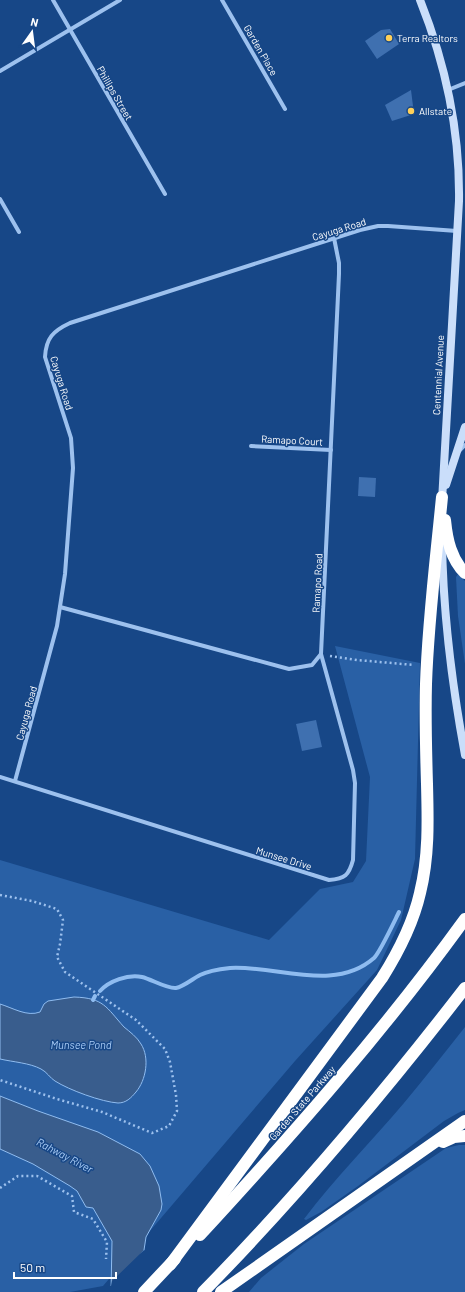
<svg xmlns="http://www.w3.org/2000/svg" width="465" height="1292" viewBox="0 0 465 1292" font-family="Barlow,sans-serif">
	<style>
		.green { fill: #2960a5 }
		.water { fill: #395d8d; stroke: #8fbcf0 }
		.pier { fill: #174787 }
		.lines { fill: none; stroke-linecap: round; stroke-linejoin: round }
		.stream { stroke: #8fbcf0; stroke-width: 4 }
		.building { fill: #3f70b0 }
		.path { stroke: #9dc1ee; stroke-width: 2.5; stroke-dasharray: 2 3; stroke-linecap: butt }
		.street { stroke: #9dc1ee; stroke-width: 4 }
		.secondary { stroke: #cadefa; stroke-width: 8 }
		.highway { stroke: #fff; stroke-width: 12 }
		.poi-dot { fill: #ffd059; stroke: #174787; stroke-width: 1.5 }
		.labels { text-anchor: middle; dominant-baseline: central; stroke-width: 3; stroke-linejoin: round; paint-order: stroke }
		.poi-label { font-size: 10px; fill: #fff; stroke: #174787; text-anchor: start }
		.street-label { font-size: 10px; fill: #fff; stroke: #174787 }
		.water-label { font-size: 11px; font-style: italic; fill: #a8cbf5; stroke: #174787 }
	</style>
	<rect width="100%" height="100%" fill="#174787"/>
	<g class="green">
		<path d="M458,574L465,581V664L458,616L456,577Z"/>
		<path d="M335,646L420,663L415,859L401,920L377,970L295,1061L103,1286L70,1292H0V860L269,940L320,889L353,882L366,861L370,777Z"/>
		<path d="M465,1027V1110L458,1113L444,1121L358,1186L321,1212L306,1220L304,1219C335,1178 371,1142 404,1103C425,1078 445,1052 465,1027Z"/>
		<path d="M459,1145H465V1292H249L261,1278L304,1244L446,1148Z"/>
	</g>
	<g class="water">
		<path d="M74,997C104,998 106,1007 124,1027C130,1032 137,1037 141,1044C150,1058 146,1080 136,1092C131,1098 126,1103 118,1103C102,1102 69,1090 55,1081C50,1078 47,1072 41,1069C30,1063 13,1062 0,1059V1004C13,1008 27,1017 40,1012L44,1004L48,1001Z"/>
		<path d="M0,1096L38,1111L98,1132L140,1154L150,1166L159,1186L162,1204L161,1210L146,1237L144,1250L111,1292L112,1241L93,1208L86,1207L77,1191L70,1186L33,1164L0,1149Z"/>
	</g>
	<path class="pier" d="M144,1250V1284L146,1292H109V1286H111L112,1281Z"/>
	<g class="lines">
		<g class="stream">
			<path d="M100,991C109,981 128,974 142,977C151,979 167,989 176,988C183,987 194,978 200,975C208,971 221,969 230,968C277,965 334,993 374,958C380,952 394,922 399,912"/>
			<path d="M93,1000L95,996"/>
		</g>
	</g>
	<g class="building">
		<path d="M390,29L399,44L377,59L365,41L381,30Z"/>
		<path d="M411,90L414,114L392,121L385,105Z"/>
		<path d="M359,477L376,478L375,497L358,496Z"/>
		<path d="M316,720L322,747L302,751L296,724Z"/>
	</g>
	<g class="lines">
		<g class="path">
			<path d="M330,656L357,660L414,665"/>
			<path d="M0,895L32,901L57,909L63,920L60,944L57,957L65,972L136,1020L165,1049L170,1062L176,1095L177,1111L169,1126L152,1133L102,1112L57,1099L0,1080"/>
			<path d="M0,1188L18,1176H37L72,1196L74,1212L93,1219L107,1242L106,1259"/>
		</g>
		<g class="street">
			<path d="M53,0L165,194"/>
			<path d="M222,0L285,109"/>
			<path d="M0,71L120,0"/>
			<path d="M448,90L465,83"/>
			<path d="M0,199L19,232"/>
			<path d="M251,446L331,450"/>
			<path d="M459,451L465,445"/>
			<path d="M60,607L289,669L312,665L321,654"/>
			<path d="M0,777L329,880C345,879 349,875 353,860L355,783L353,770L321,654L339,274V263L334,238"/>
			<path d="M15,781L57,626L65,574L73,468L71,438L45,357C46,338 53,331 70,323L360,230L378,226H388L457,231"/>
		</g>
		<g class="secondary">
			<path d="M420,0C446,65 460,132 459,201L442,501"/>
			<path d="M446,485L465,427"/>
			<path d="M442,541C443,613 452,685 465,755"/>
		</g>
		<g class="highway">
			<path d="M445,520C447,540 451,559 465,573"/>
			<path d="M443,1142L454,1137L465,1136"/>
			<path d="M200,1235C293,1134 384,1031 465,919"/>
			<path d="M170,1265L382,978C399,951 413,924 420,893C429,857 428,821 427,784C426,751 425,718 426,684C428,622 436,559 442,497"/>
			<path d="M144,1292L175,1259"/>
			<path d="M203,1292C297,1196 383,1094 465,988"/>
			<path d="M221,1292L465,1121"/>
		</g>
	</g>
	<g class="poi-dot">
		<circle cx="389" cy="38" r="4"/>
		<circle cx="411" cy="111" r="4"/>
	</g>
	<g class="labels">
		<g class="poi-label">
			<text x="397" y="38">Terra Realtors</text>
			<text x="419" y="111">Allstate</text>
		</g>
		<g class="street-label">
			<text transform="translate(261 50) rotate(60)">Garden Place</text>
			<text transform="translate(115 93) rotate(60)">Phillips Street</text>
			<text transform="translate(339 229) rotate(-17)">Cayuga Road</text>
			<text transform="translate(438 375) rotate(-87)">Centennial Avenue</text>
			<text transform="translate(62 383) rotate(73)">Cayuga Road</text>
			<text transform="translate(292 440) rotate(3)">Ramapo Court</text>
			<text transform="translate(317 583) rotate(-87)">Ramapo Road</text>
			<text transform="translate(26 713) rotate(-75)">Cayuga Road</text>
			<text transform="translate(284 858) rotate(17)">Munsee Drive</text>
			<text transform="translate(302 1103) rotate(-49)">Garden State Parkway</text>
		</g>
		<g class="water-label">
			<text x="81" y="1044">Munsee Pond</text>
			<text transform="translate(65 1155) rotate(28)">Rahway River</text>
		</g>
	</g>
	<g transform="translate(32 32) rotate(14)" stroke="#174787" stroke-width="3" paint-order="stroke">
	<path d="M0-3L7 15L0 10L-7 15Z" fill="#ffffff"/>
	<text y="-6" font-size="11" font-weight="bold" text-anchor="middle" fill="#ffffff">N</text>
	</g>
	<path d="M14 1272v6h102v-6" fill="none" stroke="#ffffff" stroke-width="2"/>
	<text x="20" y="1272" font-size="12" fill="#ffffff" stroke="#174787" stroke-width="3" paint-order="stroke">50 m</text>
</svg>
